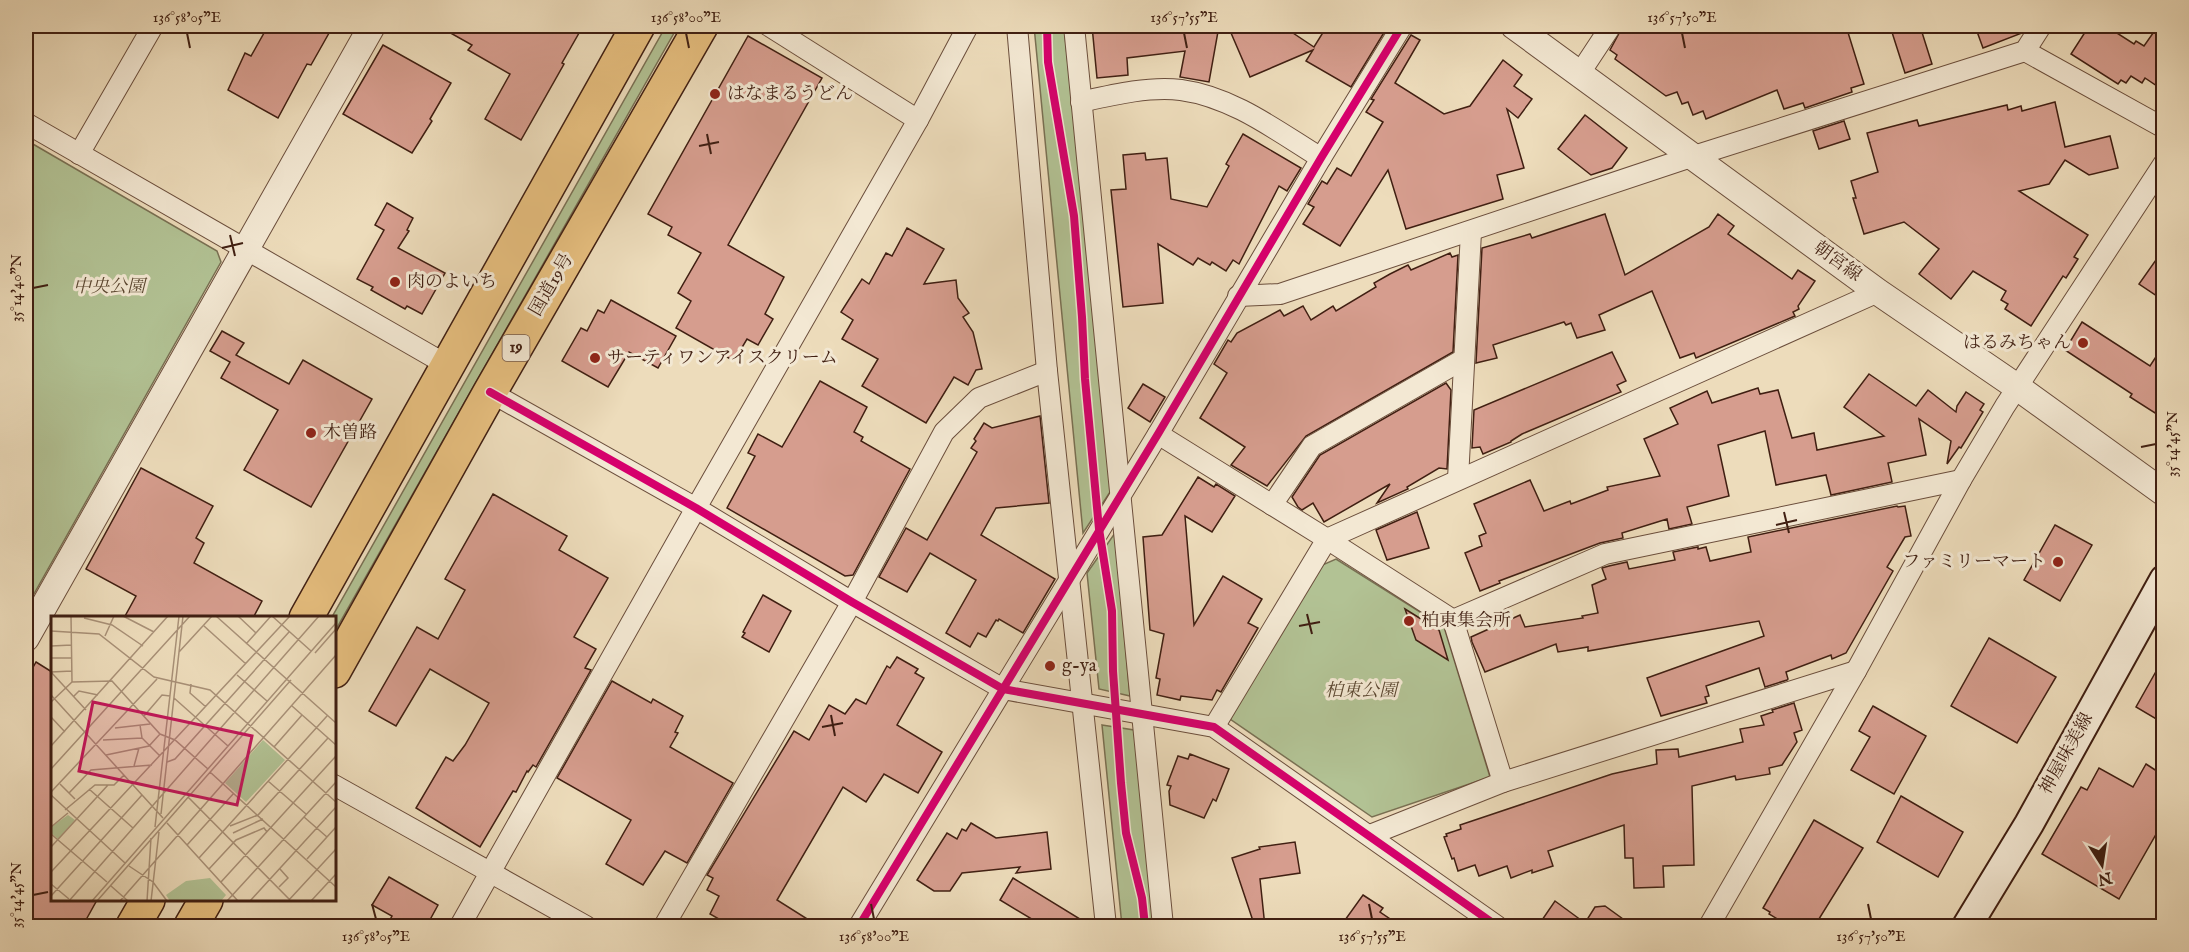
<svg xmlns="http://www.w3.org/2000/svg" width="2189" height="952" viewBox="0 0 2189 952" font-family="'IM FELL English','Noto Serif JP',serif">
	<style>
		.green { fill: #b2c294; stroke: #797053; stroke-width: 1.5 }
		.building { fill: #d69d8e; stroke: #401f12; stroke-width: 1.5 }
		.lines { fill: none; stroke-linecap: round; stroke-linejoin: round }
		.minor-casing { stroke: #6b4e3c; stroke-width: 22 }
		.tertiary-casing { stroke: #6b4e3c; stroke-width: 28 }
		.secondary-casing { stroke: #401f12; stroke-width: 32 }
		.trunk-casing { stroke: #401f12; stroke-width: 36 }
		.path { stroke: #401f12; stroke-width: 4; stroke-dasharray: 1.5 3; stroke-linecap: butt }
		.minor { stroke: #f3e8d3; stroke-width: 20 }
		.tertiary { stroke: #f3e8d3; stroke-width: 26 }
		.secondary { stroke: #f3e8d3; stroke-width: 28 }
		.trunk { stroke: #e6be7e; stroke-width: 33 }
		.cycleway-casing { stroke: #f3e8d3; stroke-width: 11 }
		.cycleway { stroke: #d6006c; stroke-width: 8 }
		.ticks { fill: none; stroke: #401f12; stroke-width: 2 }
		.poi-dot { fill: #8f2418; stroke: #f3e8d3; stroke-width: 2 }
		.labels { text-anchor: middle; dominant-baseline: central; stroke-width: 6; stroke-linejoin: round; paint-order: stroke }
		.shield { fill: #f3e8d3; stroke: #765b4c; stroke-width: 1.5 }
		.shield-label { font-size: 16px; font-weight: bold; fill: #401f12 }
		.poi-label { font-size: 18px; fill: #401f12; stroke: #f3e8d3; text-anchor: start }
		.street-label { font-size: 18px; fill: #401f12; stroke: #f3e8d3 }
		.park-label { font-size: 18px; font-style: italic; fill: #5c4832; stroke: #f3e8d3 }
		.inset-road { fill: none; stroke: #a89077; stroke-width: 1.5 }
		.view { fill: #c2185b; fill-opacity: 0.15; stroke: #c2185b; stroke-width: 3 }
		.inset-edge { fill: none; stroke: #401f12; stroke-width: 3 }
		.neatline { fill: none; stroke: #401f12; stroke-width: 2 }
		.ticks-label { font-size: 15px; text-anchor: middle; fill: #401f12 }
	</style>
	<rect width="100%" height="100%" fill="#eddcbb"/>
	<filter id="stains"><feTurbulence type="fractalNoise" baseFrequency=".00333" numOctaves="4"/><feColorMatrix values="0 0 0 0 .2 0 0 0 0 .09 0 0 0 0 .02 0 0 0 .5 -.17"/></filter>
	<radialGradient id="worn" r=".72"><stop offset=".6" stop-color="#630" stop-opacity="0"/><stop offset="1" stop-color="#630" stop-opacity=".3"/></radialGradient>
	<g class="green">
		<path d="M666,26H678L335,631L334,618L332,617Z"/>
		<path d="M1034,26H1064L1112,489L1083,533Z"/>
		<path d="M26,140L217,251L221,262L26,608Z"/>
		<path d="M1115,533L1130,696L1099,689L1087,573Z"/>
		<path d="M1336,559L1444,627L1490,777L1372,817L1230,719L1320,566Z"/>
		<path d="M1102,725L1134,730L1154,926H1122Z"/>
	</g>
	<g class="building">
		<path d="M268,26H333L311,65L307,64L278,118L228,90L245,53L251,56Z"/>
		<path d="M438,26H583L562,63L564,64L521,140L485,119L510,74L468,50L472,45Z"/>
		<path d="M1092,26H1219L1209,82L1180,77L1185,51L1127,58L1128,75L1097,78Z"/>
		<path d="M1228,26H1289L1293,33L1314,47L1327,26H1388L1351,87L1306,61L1313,50L1250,77Z"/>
		<path d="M1623,26H1846L1864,84L1851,88L1852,92L1805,108L1803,103L1784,109L1777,90L1706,119L1703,111L1693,115L1688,102L1682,104L1677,92L1666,96L1615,59L1617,55L1610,50Z"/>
		<path d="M1890,26H1920L1932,64L1905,73Z"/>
		<path d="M1975,26H2027L2022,33L1983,48Z"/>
		<path d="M2089,26H2106L2134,44L2136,41L2144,46L2158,26H2163V90L2145,78L2142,83L2131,76L2126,83L2121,80L2118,84L2071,54Z"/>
		<path d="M1411,35L1420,40L1395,83L1444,114L1470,106L1503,60L1522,75L1514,86L1532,99L1518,118L1507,109L1524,168L1497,175L1503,199L1406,229L1388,170L1340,246L1303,224L1314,207L1308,204L1322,181L1327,184L1337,168L1351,176L1383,122L1366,112L1374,100L1371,99Z"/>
		<path d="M748,36L822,78L728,245L784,277L765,314L773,319L758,345L747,339L734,361L676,328L691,301L678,293L701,253L668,235L672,227L648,214Z"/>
		<path d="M383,45L451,83L430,119L432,121L412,153L343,114Z"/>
		<path d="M2055,102L2065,147L2110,136L2118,168L2089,175L2065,160L2049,184L2019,191L2088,235L2074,257L2078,259L2066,278L2063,276L2031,326L2005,309L2008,304L2001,300L2006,291L1973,271L1951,299L1919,274L1939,249L1904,222L1864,234L1853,198H1856L1851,181L1878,172L1867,133L1917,120L1919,126L2007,105L2008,110L2021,106L2022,111Z"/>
		<path d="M1585,115L1627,148L1612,168L1591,175L1558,149Z"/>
		<path d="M1844,121L1850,139L1819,149L1813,131Z"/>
		<path d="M1243,134L1301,168L1287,191L1279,186L1239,264L1233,260L1226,271L1212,262L1210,265L1198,258L1193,265L1158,244L1163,303L1123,307L1111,190L1126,189L1123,155L1145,153L1146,160L1167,158L1171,199L1207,207L1229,166L1226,164Z"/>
		<path d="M387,203L413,218L407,230L409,231L398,248L445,273L422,314L407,306L405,309L371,290L373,287L357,279L384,230L375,225Z"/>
		<path d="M1605,214L1625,275L1709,227L1718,214L1734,226L1728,234L1792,279L1798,270L1815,281L1798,306L1799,309L1793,312L1795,316L1696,358L1694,353L1680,358L1652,291L1599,315L1605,330L1577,338L1571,323L1566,325L1564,322L1493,345L1497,358L1476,363L1482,248L1530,234L1532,238Z"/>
		<path d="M907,228L944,249L924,284L956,280L958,298L969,313L963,317L973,332L982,369L976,370L968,385L954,377L926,423L862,386L878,359L842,339L853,320L841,312L862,279L869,284L886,253L892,256Z"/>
		<path d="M2163,250V300L2139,284Z"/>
		<path d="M1450,253L1452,257L1458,255L1453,352L1306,436L1267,486L1231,465L1245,447L1200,418L1227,373L1214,364L1228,340L1231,342L1237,333L1280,310L1284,316L1303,306L1311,320L1333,306L1336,311L1376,287L1374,283L1390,274L1408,265L1411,270Z"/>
		<path d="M611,300L676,336L658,368L629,352L608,387L562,361L581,328L587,331L598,310L604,313Z"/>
		<path d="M2082,322L2150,366L2163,346V400L2155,413L2130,397L2132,394L2065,350Z"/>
		<path d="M222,331L244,343L236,355L289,384L303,360L372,399L311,507L244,470L278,410L221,378L230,362L210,351Z"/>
		<path d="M1612,352L1626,381L1617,385L1621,392L1522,434L1511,441V442L1483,454L1480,447L1472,448L1474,410Z"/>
		<path d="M1869,374L1916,406L1928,390L1956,412L1957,406L1966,392L1984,404L1980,410L1983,412L1961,448L1959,447L1947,464L1951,441L1919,419L1926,455L1888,463L1892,482L1831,495L1826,475L1776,485L1765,431L1718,445L1729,496L1687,507L1692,524L1669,529L1667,519L1622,533L1623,538L1600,543L1499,581L1500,583L1480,591L1465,553L1482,546L1479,536L1486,533L1474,504L1530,480L1544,511L1570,501L1571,504L1608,490L1607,487L1660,476L1644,439L1678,424L1670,408L1707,391L1712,403L1758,388L1760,394L1778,390L1792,438L1814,433L1817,450L1884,436L1844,407Z"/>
		<path d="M820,381L867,407L854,432L863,437L861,441L910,469L853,575L845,576L727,508L755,456L748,453L758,434L782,447Z"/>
		<path d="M1446,383L1451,390L1447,469L1439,468L1407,487L1408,489L1377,503L1390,484L1324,522L1313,503L1302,510L1298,507L1292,497L1320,455Z"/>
		<path d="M1143,384L1165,397L1150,422L1128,408Z"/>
		<path d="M1040,416L1049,503L996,508L981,535L1055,579L1023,633L999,619L998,621L996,620L986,637L978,633L970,647L946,633L976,580L930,553L907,592L879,577L906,528L927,540L977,452L971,448L976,441L974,439L984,423L992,428Z"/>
		<path d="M141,468L213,506L196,538L204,543L194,563L262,601L253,618H124L136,596L86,569Z"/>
		<path d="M1198,477L1214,487L1216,484L1235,496L1212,532L1185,516L1194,625L1223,576L1262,599L1248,623L1258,628L1221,692L1217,690L1212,700L1181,696L1180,700L1157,695L1160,679L1156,678L1164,634L1150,630L1143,537L1162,535Z"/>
		<path d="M493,494L567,536L559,550L608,578L574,637L596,649L585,668L591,670L536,767L533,765L528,772L527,771L516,792L513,791L480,847L416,808L446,757L453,761L465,745L489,703L430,669L396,726L369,711L417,627L438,639L465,590L445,579Z"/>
		<path d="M1897,506L1898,507L1905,506L1911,536L1905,537L1887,567L1893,571L1846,653L1832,659L1831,655L1786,672L1788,679L1787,680L1765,687L1759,668L1706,686L1709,696L1705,697L1707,703L1661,716L1647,678L1764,636L1759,621L1588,651V647L1558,652L1556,644L1485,672L1472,642L1471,637L1520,615L1525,627L1583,618L1582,616L1598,613L1592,585L1606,579L1602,568L1609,566L1627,562L1629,569L1675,560L1673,552L1698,547V549L1706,547L1710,561L1751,552L1748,537Z"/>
		<path d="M1417,512L1429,548L1387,560L1376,530Z"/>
		<path d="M2055,525L2092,545L2060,601L2024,580Z"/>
		<path d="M763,595L791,611L769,652L742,637L745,633L743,632Z"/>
		<path d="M1405,609L1439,630L1448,660L1416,640Z"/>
		<path d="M1989,638L2056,677L2017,743L1951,706Z"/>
		<path d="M897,657L918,669L915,673L924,678L897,725L942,752L918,793L884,774L866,802L843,787L777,900L820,927H715L719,919L710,914L719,896L707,890L713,878L707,875L794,731L809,740L829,705L845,714L856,699L866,704L887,666L890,668Z"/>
		<path d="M2163,659V723L2136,707Z"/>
		<path d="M36,662L52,672V900H97L82,927H26V680Z"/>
		<path d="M612,681L651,703L653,699L683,716L675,732L678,733L670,747L733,783L687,863L665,851L643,885L606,864L631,820L557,778Z"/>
		<path d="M1794,703L1802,730L1794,733L1797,742L1782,765L1769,768L1770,774L1736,780L1735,776L1692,786L1694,865L1663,866L1664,887L1634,888L1633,858H1625L1624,825L1548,851L1553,866L1532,873V870L1511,878L1507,866L1479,876L1475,865L1458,871L1454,858L1452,859L1444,837L1447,836L1446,834L1461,829L1460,825L1612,774L1657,764L1656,750L1678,749L1679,757L1743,742L1740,729L1764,725L1761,716L1773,712L1772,710Z"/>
		<path d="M1873,706L1926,736L1894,794L1851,770L1870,737L1859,731Z"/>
		<path d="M1190,754L1229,769L1216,801L1213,799L1204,818L1170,805L1169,791L1171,786L1167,785L1178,756L1188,759Z"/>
		<path d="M2146,764L2163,775V822L2119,899L2042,854L2081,787L2087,790L2099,768L2133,787Z"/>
		<path d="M1901,796L1963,832L1938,877L1877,842Z"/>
		<path d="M1814,820L1863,848L1814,927H1791L1769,914L1770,912L1763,908Z"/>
		<path d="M971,823L996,838L1047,832L1051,869L1016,873L1020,867L962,873L950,891H934L917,880L947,833L957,839L962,829L966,831Z"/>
		<path d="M1295,842L1300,873L1260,879L1265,927H1255L1232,858L1260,849L1259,847Z"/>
		<path d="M389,877L438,905L426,927H386L392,916L372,905Z"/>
		<path d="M1013,878L1093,927H1045L1000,900Z"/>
		<path d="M1363,895L1383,908L1380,912L1402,927H1340Z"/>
		<path d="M1555,901L1585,923L1595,907L1605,906L1634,927H1553L1542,920Z"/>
	</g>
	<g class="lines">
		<defs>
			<g id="minor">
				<path d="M769,26L918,120"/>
				<path d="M1017,26L1047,371L1106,926"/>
				<path d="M1074,26L1163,926"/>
				<path d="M2025,51L2164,128"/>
				<path d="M1580,73L1611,26"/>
				<path d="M1081,102C1112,95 1149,86 1181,90C1233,97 1277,131 1321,158"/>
				<path d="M26,123L447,365"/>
				<path d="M79,154L153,26"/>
				<path d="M1238,296L1280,294L1694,156L2025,51L2041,26"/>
				<path d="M490,392L696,508L852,602L1003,689L1214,727L1497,926"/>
				<path d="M1158,434L1327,539L1453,620L1503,782"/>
				<path d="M1458,479L1471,232"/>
				<path d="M1272,505L1312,446L1464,359"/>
				<path d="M1453,620L1605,554L1961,480"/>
				<path d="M1214,727L1327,539L1878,292"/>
				<path d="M334,785L586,926"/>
				<path d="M1370,835L1503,782L1856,671"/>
				<path d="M460,926L696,508L918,120L968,26"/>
				<path d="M664,926L852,602L944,432L979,398L1047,371"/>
				<path d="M859,926L1158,434L1321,158L1402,26"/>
				<path d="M1709,926L1856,671L1961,480L2005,406L2164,163"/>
			</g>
			<g id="tertiary">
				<path d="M1514,26L1878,292L2017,387L2164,493"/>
				<path d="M26,638L372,26"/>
			</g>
			<path id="secondary" d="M1967,926L2029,824L2164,580"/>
			<g id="trunk">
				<path d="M306,618L638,26"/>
				<path d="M334,671L490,392L701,26"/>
				<path d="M133,926L148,900"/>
				<path d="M191,926L206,900"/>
			</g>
		</defs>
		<use href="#minor" class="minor-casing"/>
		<use href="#tertiary" class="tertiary-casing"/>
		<use href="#secondary" class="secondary-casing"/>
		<use href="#trunk" class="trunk-casing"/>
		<g class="path">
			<path d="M1047,26L1048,62L1060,140"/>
			<path d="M1117,732L1126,833L1130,849"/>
		</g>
		<use href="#minor" class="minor"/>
		<use href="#tertiary" class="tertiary"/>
		<use href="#secondary" class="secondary"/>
		<use href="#trunk" class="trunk"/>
		<defs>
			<g id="cycleway">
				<path d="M1047,26L1048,62L1074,216L1082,317L1085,379L1099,529L1112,611L1113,671L1121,783L1126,833L1142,898L1145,926"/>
				<path d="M490,392L696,508L852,602L1003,689L1214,727L1497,926"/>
				<path d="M859,926L1158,434L1321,158L1402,26"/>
			</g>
		</defs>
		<use href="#cycleway" class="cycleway-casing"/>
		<use href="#cycleway" class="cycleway"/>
	</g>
	<path class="ticks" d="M187,33L190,48M686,33L689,48M1184,33L1187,48M1682,33L1685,48M707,134L711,154M699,146L719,142M230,235L235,256M222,248L243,243M33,288L48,285M2141,447L2156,444M1784,512L1789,533M1776,525L1797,520M1307,614L1312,634M1299,626L1320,622M831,715L835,736M822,727L843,723M33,895L48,892M372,904L376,919M871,904L874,919M1369,904L1372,919M1868,904L1871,919"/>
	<g class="poi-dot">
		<circle cx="715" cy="94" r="6"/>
		<circle cx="395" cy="282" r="6"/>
		<circle cx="2083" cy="343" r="6"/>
		<circle cx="595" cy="358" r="6"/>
		<circle cx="311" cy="433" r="6"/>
		<circle cx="2058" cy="562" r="6"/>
		<circle cx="1409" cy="621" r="6"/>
		<circle cx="1050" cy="666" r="6"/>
	</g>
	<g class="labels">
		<rect class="shield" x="502.5" y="335" width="27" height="26" rx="4.5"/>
		<g class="shield-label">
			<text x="516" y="348">19</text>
		</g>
		<g class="poi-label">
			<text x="727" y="94">はなまるうどん</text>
			<text x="407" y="282">肉のよいち</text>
			<text x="2071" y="343" text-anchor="end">はるみちゃん</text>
			<text x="607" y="358">サーティワンアイスクリーム</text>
			<text x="323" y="433">木曽路</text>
			<text x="2046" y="562" text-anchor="end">ファミリーマート</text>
			<text x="1421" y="621">柏東集会所</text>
			<text x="1062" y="666">g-ya</text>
		</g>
		<g class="street-label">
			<text transform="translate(1837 262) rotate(36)">朝宮線</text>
			<text transform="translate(552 285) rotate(-60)">国道19号</text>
			<text transform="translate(2067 754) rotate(-61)">神屋味美線</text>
		</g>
		<g class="park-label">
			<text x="109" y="287">中央公園</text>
			<text x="1361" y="691">柏東公園</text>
		</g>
	</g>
	<g transform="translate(51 616)">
		<rect width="285" height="285" fill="#eddcbb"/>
		<path d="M212,124L234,144L195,186L174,167ZM17,199L24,204L7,223L0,217V211ZM159,262L175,279L170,285H119L115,279L135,265Z" fill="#b2c294"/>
		<path class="inset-road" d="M20,0L21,66M72,0L103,16M165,0L285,107M187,0L205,17M221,0L260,35M33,2L61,9L92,30M153,10L195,48M0,15L48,18L103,61L159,74L285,186M54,20L63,0M195,28L220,0M0,30L21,29M128,36L161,0M264,37L285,13M0,42H21M0,56L35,94M0,56L21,55M186,59L216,85M140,68L139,77L155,91M0,79L112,202M22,81L28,75L47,79M123,82L177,130M0,86L21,66L61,65L109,118L124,124L157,153M241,90L285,129M93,100L111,79L119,80M0,101L14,116M89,109L91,122L109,140M64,112L99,108M52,124L91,122M0,130L117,0M223,131L251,99M55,139L98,130L109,118M116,146L124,143L238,16M83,150L88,132M0,153L139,0M159,156L285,271M217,165L255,198M9,168L24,183M38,173L82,212M0,176L106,63M18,177L40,154L101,149M0,179L74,247M137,181L240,285M14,194L44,169H63L73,159M110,198L132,0M253,201L276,221M116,207L187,285M179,210L207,199L277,122M0,211L17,197M104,211L128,0M182,217L212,203M0,218L56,266M136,229L183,177M0,231L57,169M148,242L276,100M256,243L285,211M78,250L102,266L116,285M158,253L185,224L213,212L216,216M0,256L239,0M170,266L285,140M0,268L18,283M60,270L77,285M228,271L237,262L229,253M0,280L91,179M18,285L268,0M41,285L285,7M46,285L240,64M69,285L285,39M96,285L100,222M100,285L108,216M176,285L285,166M199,285L285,191M237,285L285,233M260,285L285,258"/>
		<path class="view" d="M42,86L201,120L186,189L28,155Z"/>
		<rect width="285" height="285" class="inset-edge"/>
	</g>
	<rect width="2189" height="952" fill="none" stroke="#eddcbb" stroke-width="66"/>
	<g transform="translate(2102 865) rotate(168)" stroke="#f3e8d3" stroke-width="4.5" paint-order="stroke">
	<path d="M0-4.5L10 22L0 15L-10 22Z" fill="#401f12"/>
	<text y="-9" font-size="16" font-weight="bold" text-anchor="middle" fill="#401f12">N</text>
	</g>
	<rect x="33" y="33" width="2123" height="886" class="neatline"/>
	<g class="ticks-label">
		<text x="187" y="22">136°58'05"E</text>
		<text x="686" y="22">136°58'00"E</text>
		<text x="1184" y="22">136°57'55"E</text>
		<text x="1682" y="22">136°57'50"E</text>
		<text transform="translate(16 288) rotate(-90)" y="5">35°14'40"N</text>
		<text transform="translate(2172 444) rotate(-90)" y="5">35°14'45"N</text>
		<text transform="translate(16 895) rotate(-90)" y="5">35°14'45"N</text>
		<text x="376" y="941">136°58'05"E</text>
		<text x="874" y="941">136°58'00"E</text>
		<text x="1372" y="941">136°57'55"E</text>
		<text x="1871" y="941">136°57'50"E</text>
	</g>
	<rect width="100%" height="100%" filter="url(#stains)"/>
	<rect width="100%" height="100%" fill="url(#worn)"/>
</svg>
